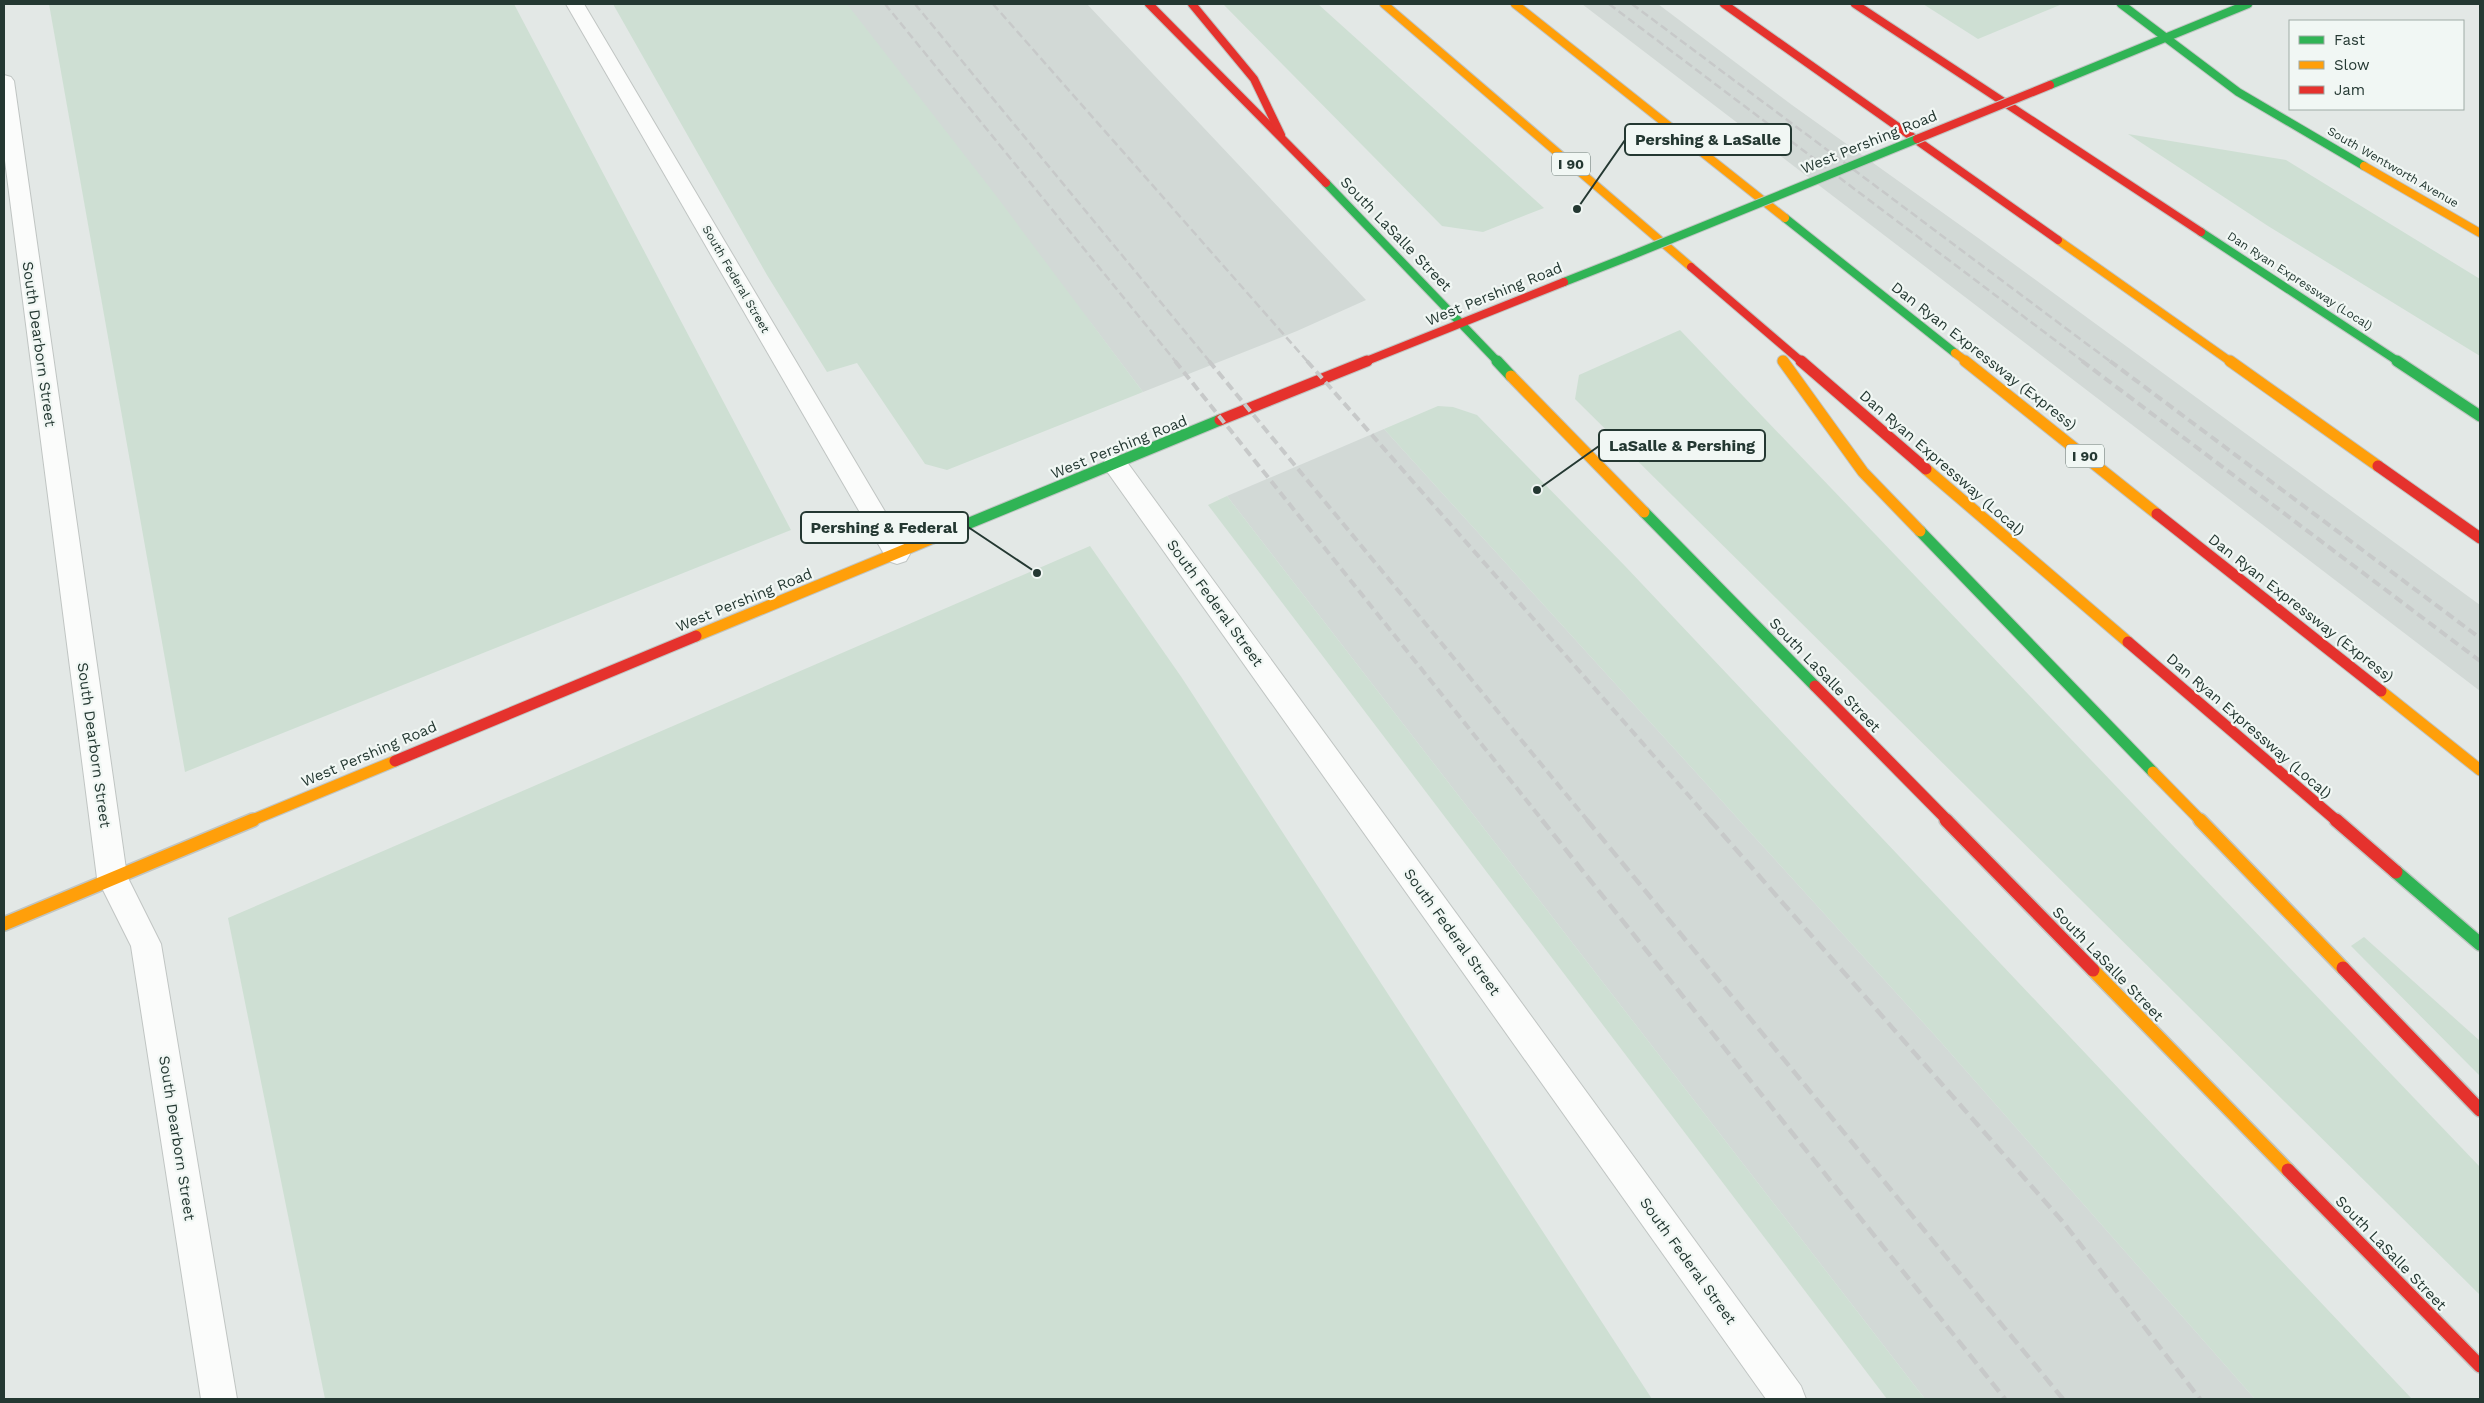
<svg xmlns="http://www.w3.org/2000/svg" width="2484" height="1403" viewBox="0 0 2484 1403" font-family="'Work Sans',sans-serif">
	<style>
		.built { fill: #d2d9d6 }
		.green { fill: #cedfd3 }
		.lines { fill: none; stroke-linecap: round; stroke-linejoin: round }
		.street-casing { stroke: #c0c5c3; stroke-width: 2 }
		.fast-far2-casing { stroke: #c0c5c3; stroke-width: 10 }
		.fast-far1-casing { stroke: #c0c5c3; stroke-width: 13 }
		.fast-casing { stroke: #c0c5c3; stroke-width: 16 }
		.slow-far2-casing { stroke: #c0c5c3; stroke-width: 10 }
		.slow-far1-casing { stroke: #c0c5c3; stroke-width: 13 }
		.slow-casing { stroke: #c0c5c3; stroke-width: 16 }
		.jam-far2-casing { stroke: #c0c5c3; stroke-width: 10 }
		.jam-far1-casing { stroke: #c0c5c3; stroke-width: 13 }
		.jam-casing { stroke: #c0c5c3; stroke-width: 16 }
		.street { fill: #fbfcfb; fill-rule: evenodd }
		.fast-far2 { stroke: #30b455; stroke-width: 8 }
		.fast-far1 { stroke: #30b455; stroke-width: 11 }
		.fast { stroke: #30b455; stroke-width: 13 }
		.slow-far2 { stroke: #ff9f0a; stroke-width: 8 }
		.slow-far1 { stroke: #ff9f0a; stroke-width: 11 }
		.slow { stroke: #ff9f0a; stroke-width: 13 }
		.jam-far2 { stroke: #e5322d; stroke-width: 8 }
		.jam-far1 { stroke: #e5322d; stroke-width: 11 }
		.jam { stroke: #e5322d; stroke-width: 13 }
		.rail-far2 { stroke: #c7c9c9; stroke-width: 2.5; stroke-dasharray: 8 4; stroke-linecap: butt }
		.rail-far1 { stroke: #c7c9c9; stroke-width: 4; stroke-dasharray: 9 5; stroke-linecap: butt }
		.rail { stroke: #c7c9c9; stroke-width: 4.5; stroke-dasharray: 12 6; stroke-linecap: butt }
		.fast-bridge-casing { stroke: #c0c5c3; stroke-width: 10; stroke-linecap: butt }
		.jam-bridge-casing { stroke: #c0c5c3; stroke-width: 10; stroke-linecap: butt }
		.fast-bridge { stroke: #30b455; stroke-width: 8 }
		.jam-bridge { stroke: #e5322d; stroke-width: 8 }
		.labels { text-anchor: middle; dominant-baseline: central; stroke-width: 4.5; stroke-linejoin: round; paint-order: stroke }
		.far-street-label { font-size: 12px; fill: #243832; stroke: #f1f7f4 }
		.shield { fill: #f1f7f4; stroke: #62716c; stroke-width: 1 }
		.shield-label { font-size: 14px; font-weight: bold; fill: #243832 }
		.street-label { font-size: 15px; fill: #243832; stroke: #f1f7f4 }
		.leader { fill: none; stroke: #243832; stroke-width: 2 }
		.callout-dot { fill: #243832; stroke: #f1f7f4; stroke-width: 2 }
		.callout { fill: #f1f7f4; stroke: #243832; stroke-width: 2 }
		.callout-label { font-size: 16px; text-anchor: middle; font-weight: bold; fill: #243832 }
	</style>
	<rect width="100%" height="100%" fill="#e3e8e6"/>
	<g class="built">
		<path d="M766,4H1087L1366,300L1297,331L1143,392L1091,323Z"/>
		<path d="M1582,4H1658L1792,105L1981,240L2480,605V691Z"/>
		<path d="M1384,429L1939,1040L2255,1399H1925L1227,496Z"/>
	</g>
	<g class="green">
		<path d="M49,4H514L791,530L185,772Z"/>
		<path d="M613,4H847L994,193L1143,392L947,470L925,464L857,363L827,372L767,275Z"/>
		<path d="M1223,4H1318L1544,208L1483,232L1442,226Z"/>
		<path d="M1923,4H2059L2060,5L1978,39Z"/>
		<path d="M2128,134L2286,160L2480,279V356L2268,226Z"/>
		<path d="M1680,330L2480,1167V1295L1575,399L1579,375Z"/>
		<path d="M1438,406L1453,407L1477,415L1625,566L2412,1399H2255L1939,1040L1384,429Z"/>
		<path d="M1227,496L1925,1399H1887L1208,505Z"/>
		<path d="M1090,546L1182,678L1652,1399H325L228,918Z"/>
		<path d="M2364,937L2480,1041V1076L2351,946Z"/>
	</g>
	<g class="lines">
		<defs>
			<g id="street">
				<path d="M566,4H584L906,547L910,554L906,561L897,564L888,561Z"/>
				<path d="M4,75L11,77L14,81L127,876L161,944L237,1399H201L131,946L97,878L4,153Z"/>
				<path d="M1115,455L1124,458L1801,1386L1806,1399H1766L1106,470L1103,464L1106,458Z"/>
			</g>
			<g id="fast-far2">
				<path d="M2121,4L2238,92L2364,166"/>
				<path d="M2050,85L2248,4"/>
				<path d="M1326,183L1498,362"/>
				<path d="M1785,218L1955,353"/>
				<path d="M2201,232L2399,362"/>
				<path d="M1564,282L1630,256"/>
			</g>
			<g id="fast-far1">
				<path d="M1497,361L1511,376"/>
				<path d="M2397,361L2480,416"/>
				<path d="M1644,512L1815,686"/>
				<path d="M955,529L1220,420"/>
				<path d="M1920,531L2153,772"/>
			</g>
			<path id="fast" d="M2396,872L2480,944"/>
			<g id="slow-far2">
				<path d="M1384,4L1691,267"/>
				<path d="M1515,4L1785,218"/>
				<path d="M2364,166L2480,233"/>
				<path d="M2058,240L2231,362"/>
				<path d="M1955,353L1967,362"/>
			</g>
			<g id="slow-far1">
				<path d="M1783,361L1863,472L1920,531"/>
				<path d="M1965,361L2157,514"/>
				<path d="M2230,361L2378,466"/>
				<path d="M1511,376L1644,512"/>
				<path d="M1926,469L2128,642"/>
				<path d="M696,636L955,529"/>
				<path d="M2381,691L2480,770"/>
				<path d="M2153,772L2201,821"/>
				<path d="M250,821L395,761"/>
			</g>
			<g id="slow">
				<path d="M2200,820L2343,968"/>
				<path d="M4,924L253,820"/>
				<path d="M2093,970L2288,1170"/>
			</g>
			<g id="jam-far2">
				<path d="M1149,4L1326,183"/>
				<path d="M1192,4L1254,79L1281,135"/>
				<path d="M1724,4L2058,240"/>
				<path d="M1855,4L2201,232"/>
				<path d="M1691,267L1802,362"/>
				<path d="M1364,362L1564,282"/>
			</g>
			<g id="jam-far1">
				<path d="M1801,361L1926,469"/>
				<path d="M1220,420L1367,361"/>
				<path d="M2378,466L2480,538"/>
				<path d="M2157,514L2381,691"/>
				<path d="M2128,642L2337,821"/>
				<path d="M1815,686L1948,821"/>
				<path d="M395,761L696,636"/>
			</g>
			<g id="jam">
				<path d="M1946,820L2093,970"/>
				<path d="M2336,820L2396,872"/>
				<path d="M2343,968L2480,1110"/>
				<path d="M2288,1170L2480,1366"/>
			</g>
		</defs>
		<use href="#street" class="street-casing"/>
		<use href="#fast-far2" class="fast-far2-casing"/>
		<use href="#fast-far1" class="fast-far1-casing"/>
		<use href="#fast" class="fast-casing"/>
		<use href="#slow-far2" class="slow-far2-casing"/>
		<use href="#slow-far1" class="slow-far1-casing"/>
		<use href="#slow" class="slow-casing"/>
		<use href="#jam-far2" class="jam-far2-casing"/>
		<use href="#jam-far1" class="jam-far1-casing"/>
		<use href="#jam" class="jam-casing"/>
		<use href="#street" class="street"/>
		<use href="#fast-far2" class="fast-far2"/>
		<use href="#fast-far1" class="fast-far1"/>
		<use href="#fast" class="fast"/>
		<use href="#slow-far2" class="slow-far2"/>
		<use href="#slow-far1" class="slow-far1"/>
		<use href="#slow" class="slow"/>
		<use href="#jam-far2" class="jam-far2"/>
		<use href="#jam-far1" class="jam-far1"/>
		<use href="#jam" class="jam"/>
		<g class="rail-far2">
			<path d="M885,4L1176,362"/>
			<path d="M915,4L1210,362"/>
			<path d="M993,4L1308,362"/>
			<path d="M1609,4L2084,362"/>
			<path d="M1632,4L2111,362"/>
		</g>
		<g class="rail-far1">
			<path d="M1175,361L1543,821"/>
			<path d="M1209,361L1588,821"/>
			<path d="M1307,361L1711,821"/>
			<path d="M2082,361L2480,661"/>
			<path d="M2110,361L2480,638"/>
		</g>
		<g class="rail">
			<path d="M1542,820L2005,1399"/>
			<path d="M1587,820L2063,1399"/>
			<path d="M1710,820L2063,1222L2200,1399"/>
		</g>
		<defs>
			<path id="fast-bridge" d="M1630,256L1917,139"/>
			<path id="jam-bridge" d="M1917,139L2050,85"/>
		</defs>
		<use href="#fast-bridge" class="fast-bridge-casing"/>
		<use href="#jam-bridge" class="jam-bridge-casing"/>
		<use href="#fast-bridge" class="fast-bridge"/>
		<use href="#jam-bridge" class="jam-bridge"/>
	</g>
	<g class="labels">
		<g class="far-street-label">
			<text transform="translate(2393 167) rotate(30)">South Wentworth Avenue</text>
			<text transform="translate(736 279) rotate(60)">South Federal Street</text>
			<text transform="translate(2300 281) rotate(33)">Dan Ryan Expressway (Local)</text>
		</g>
		<g class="shield">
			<rect x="1552" y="152.5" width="38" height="23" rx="4"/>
			<rect x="2066" y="444.5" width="38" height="23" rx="4"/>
		</g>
		<g class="shield-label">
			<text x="1571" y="164">I 90</text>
			<text x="2085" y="456">I 90</text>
		</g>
		<g class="street-label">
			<text transform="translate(1869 142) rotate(-22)">West Pershing Road</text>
			<text transform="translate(1396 234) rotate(46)">South LaSalle Street</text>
			<text transform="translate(1494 294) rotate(-22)">West Pershing Road</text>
			<text transform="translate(39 344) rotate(82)">South Dearborn Street</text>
			<text transform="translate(1984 356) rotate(38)">Dan Ryan Expressway (Express)</text>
			<text transform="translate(1119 447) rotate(-22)">West Pershing Road</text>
			<text transform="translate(1942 463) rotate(41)">Dan Ryan Expressway (Local)</text>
			<text transform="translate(744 600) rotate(-22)">West Pershing Road</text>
			<text transform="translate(1215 603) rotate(54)">South Federal Street</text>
			<text transform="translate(2301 608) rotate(38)">Dan Ryan Expressway (Express)</text>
			<text transform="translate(1825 675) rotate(46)">South LaSalle Street</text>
			<text transform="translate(2249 726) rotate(41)">Dan Ryan Expressway (Local)</text>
			<text transform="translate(94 745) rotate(82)">South Dearborn Street</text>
			<text transform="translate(369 754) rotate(-23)">West Pershing Road</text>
			<text transform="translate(1452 932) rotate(54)">South Federal Street</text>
			<text transform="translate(2108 964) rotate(46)">South LaSalle Street</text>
			<text transform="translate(177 1138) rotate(81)">South Dearborn Street</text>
			<text transform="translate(2391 1253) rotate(46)">South LaSalle Street</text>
			<text transform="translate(1688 1261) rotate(54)">South Federal Street</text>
		</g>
	</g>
	<path class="leader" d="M1577 209L1625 140M1537 490L1599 446M1037 573L968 527"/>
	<g class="callout-dot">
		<circle cx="1577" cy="209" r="5"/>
		<circle cx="1537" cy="490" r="5"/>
		<circle cx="1037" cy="573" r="5"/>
	</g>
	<g class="callout">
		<rect x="1625" y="124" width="166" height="31" rx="5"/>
		<rect x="1599" y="430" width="166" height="31" rx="5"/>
		<rect x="801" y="512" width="167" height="31" rx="5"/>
	</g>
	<g class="callout-label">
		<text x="1708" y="145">Pershing &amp; LaSalle</text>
		<text x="1682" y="451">LaSalle &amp; Pershing</text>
		<text x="884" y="533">Pershing &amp; Federal</text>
	</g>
	<rect width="2484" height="1403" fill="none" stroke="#243832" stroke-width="10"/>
	<rect x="2289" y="20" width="175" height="90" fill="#f1f7f4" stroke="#9faba6"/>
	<rect x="2299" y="36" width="25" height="8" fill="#30b455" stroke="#9faba6"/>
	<text x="2334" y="45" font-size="15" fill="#243832">Fast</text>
	<rect x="2299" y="61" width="25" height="8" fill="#ff9f0a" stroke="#9faba6"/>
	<text x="2334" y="70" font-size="15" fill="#243832">Slow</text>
	<rect x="2299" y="86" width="25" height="8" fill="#e5322d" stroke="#9faba6"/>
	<text x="2334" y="95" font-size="15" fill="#243832">Jam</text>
</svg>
